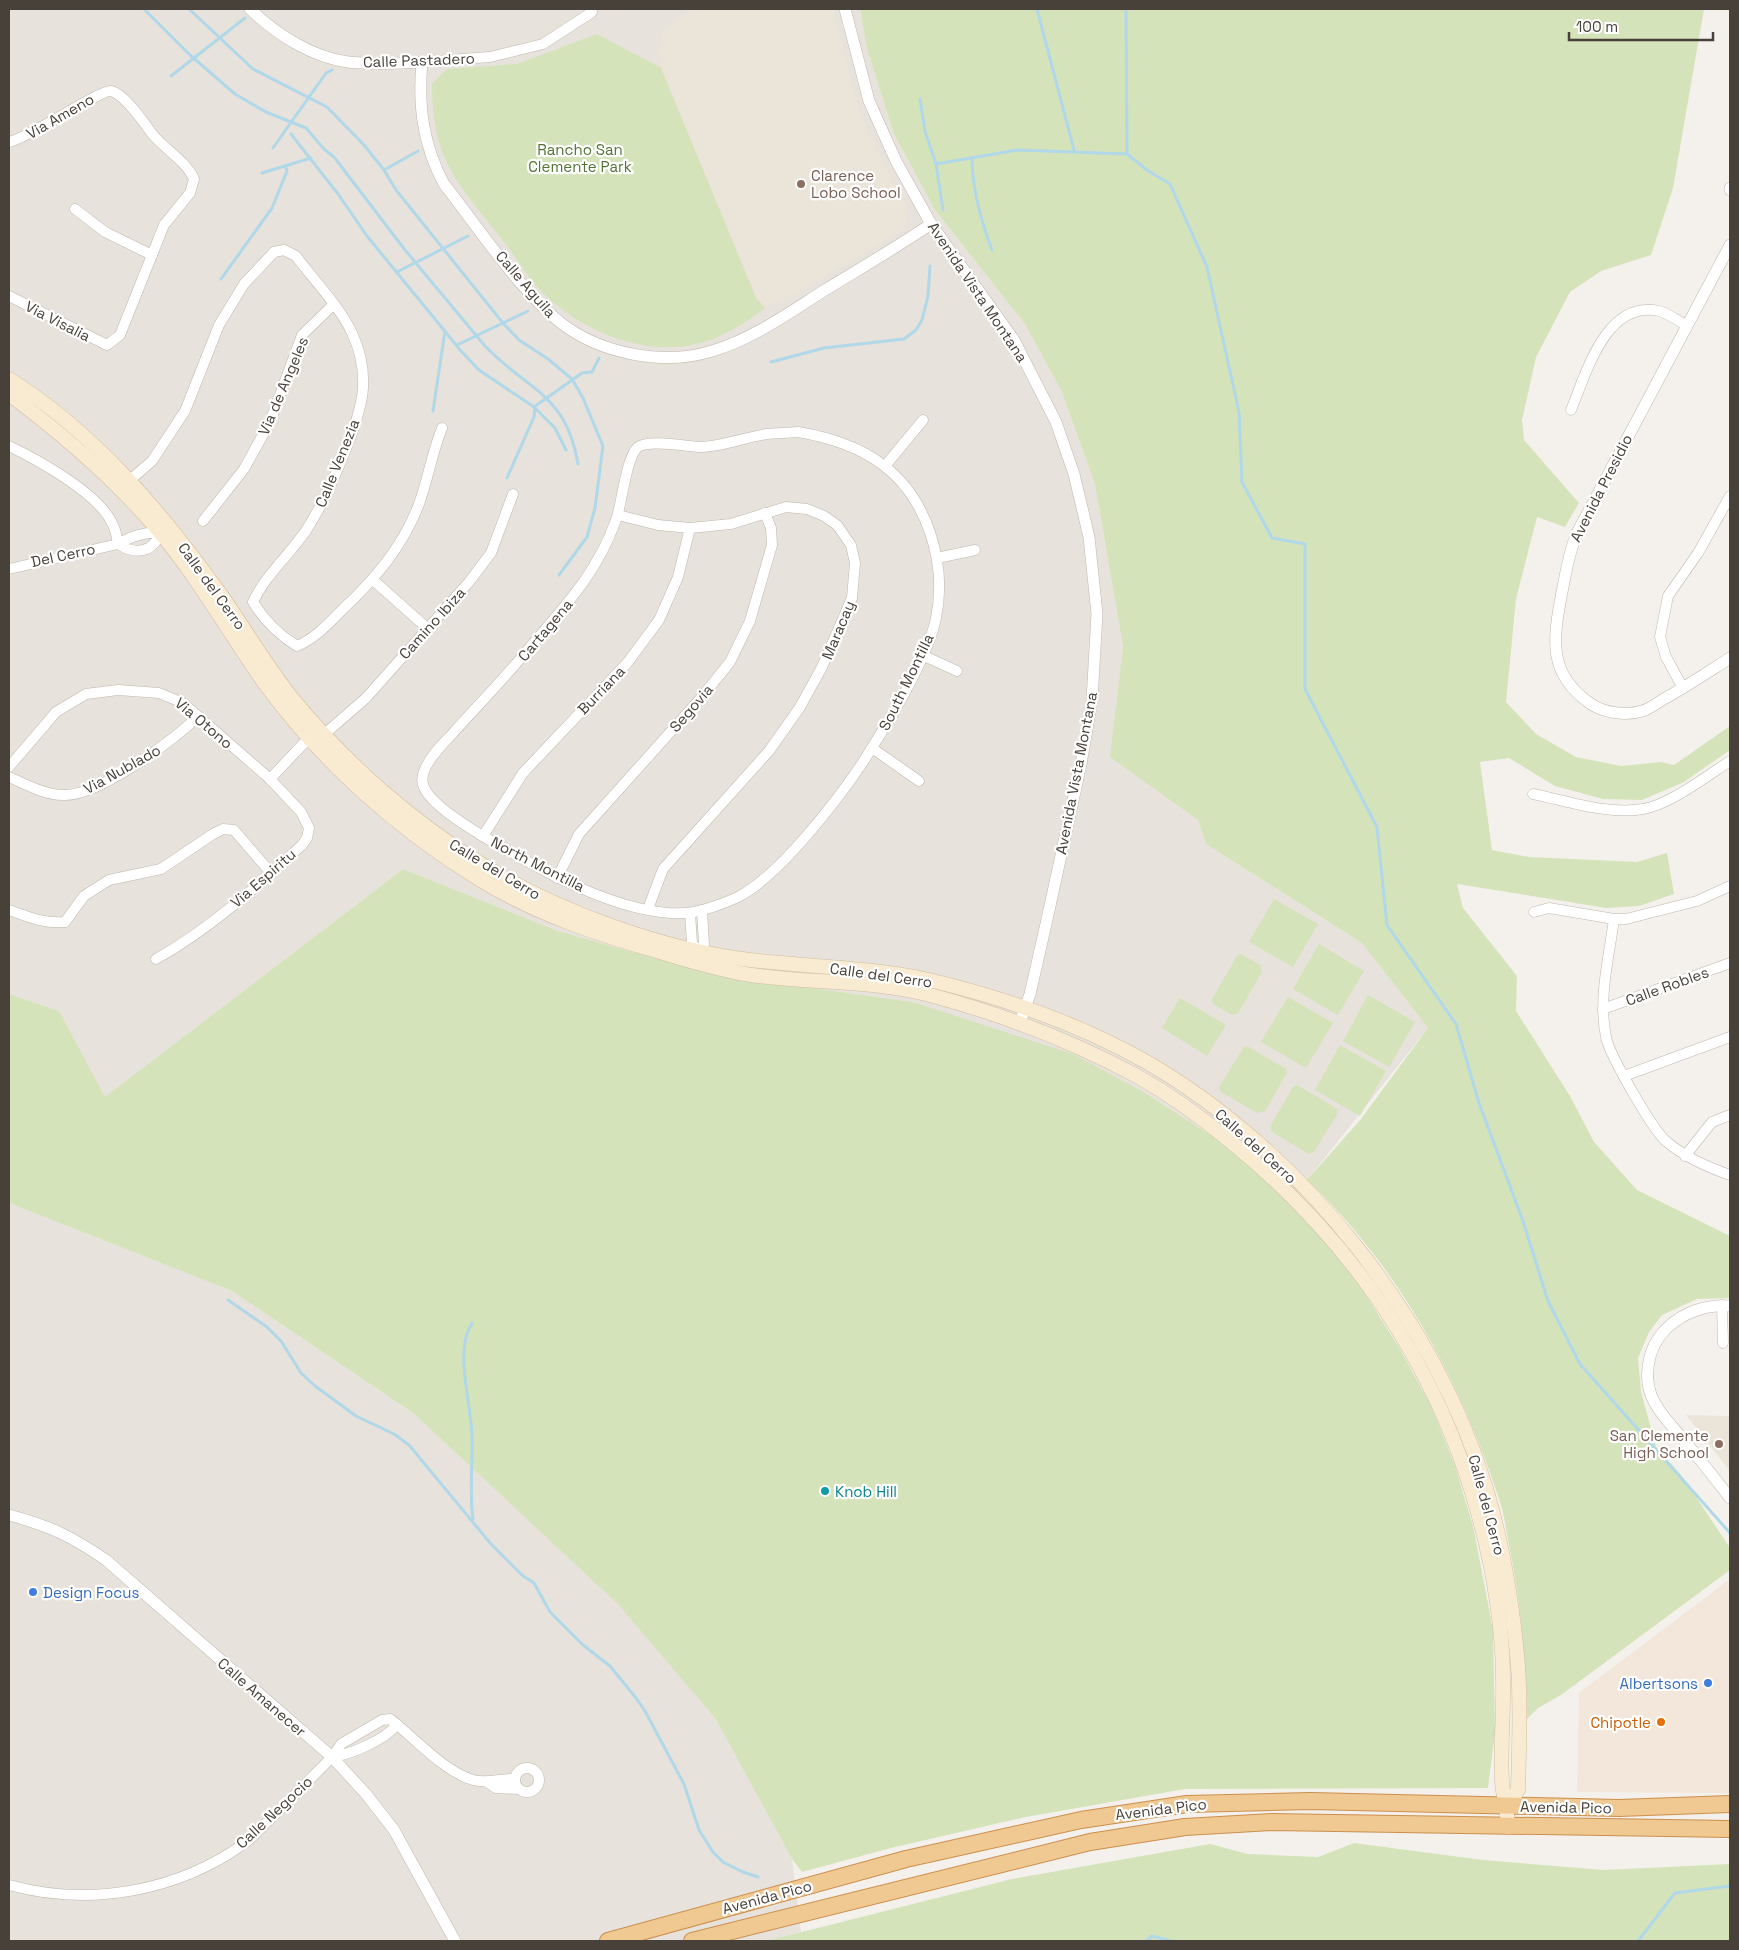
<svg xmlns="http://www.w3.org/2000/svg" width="1739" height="1950" viewBox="0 0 1739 1950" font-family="'Space Grotesk',sans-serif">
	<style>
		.residential { fill: #e7e2db }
		.commercial { fill: #f3e6da }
		.education { fill: #ebe4d8 }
		.green { fill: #d5e3ba }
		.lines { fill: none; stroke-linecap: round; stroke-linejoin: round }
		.stream { stroke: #b0d8e9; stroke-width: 3 }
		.minor-casing { stroke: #bfb7af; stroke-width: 11 }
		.tertiary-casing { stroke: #bfb7af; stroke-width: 12 }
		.secondary-casing { stroke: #cebda1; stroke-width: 15 }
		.trunk-casing { stroke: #cc8f4e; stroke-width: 18 }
		.minor { stroke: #fff; stroke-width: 10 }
		.tertiary { stroke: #fff; stroke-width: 11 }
		.secondary { stroke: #f9ebd1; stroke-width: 14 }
		.trunk { stroke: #f0c892; stroke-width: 16 }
		.education-dot { fill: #8d6e63; stroke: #fff; stroke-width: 2 }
		.culture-dot { fill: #0f9aa8; stroke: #fff; stroke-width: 2 }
		.shop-dot { fill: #3f7fe0; stroke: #fff; stroke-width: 2 }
		.food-dot { fill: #e8710a; stroke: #fff; stroke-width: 2 }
		.labels { text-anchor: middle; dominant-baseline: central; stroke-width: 4.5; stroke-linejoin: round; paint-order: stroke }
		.street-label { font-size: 15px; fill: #48413a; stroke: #fff }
		.park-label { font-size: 15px; fill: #537433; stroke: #fff }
		.education-label { font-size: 15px; fill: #785e54; stroke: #fff; text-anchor: start }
		.culture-label { font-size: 15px; fill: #0d838f; stroke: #fff; text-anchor: start }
		.shop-label { font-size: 15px; fill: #366cbe; stroke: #fff; text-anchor: start }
		.food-label { font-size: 15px; fill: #c56008; stroke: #fff; text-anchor: end }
	</style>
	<rect width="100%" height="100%" fill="#f4f1ec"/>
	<g class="residential">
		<path d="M9,9H860L867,49L894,134L935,210L1025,324L1061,390L1095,484L1123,647L1111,757L1198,820L1206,844L1362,943L1428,1028L1289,1203L1257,1171L1214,1137L1142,1091L913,1002L712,974L558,931L403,869L104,1098L59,1011L9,994Z"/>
		<path d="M9,1203L232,1291L413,1413L618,1603L715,1718L792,1859L801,1932L766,1941H9Z"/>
	</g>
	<path class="commercial" d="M1730,1579V1793L1577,1792L1579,1693Z"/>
	<g class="education">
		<path d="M692,9H833L860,114L908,210L903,230L799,292L765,308L757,298L661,68L657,50L665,29Z"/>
		<path d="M1686,1415L1730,1416V1471Z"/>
	</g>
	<g class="green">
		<path d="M860,9H1704L1673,188L1651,255L1601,271L1570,292L1536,357L1522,420L1524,440L1579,503L1565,527L1537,517L1516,599L1506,702L1536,734L1576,757L1621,766L1661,762L1674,765L1730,726V750L1684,782L1642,800L1603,799L1555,786L1509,758L1480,762L1492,850L1529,857L1637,862L1667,853L1674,894L1639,906L1606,908L1457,884L1463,908L1517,976L1516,1011L1570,1096L1594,1142L1637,1190L1730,1236V1298L1697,1299L1662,1315L1649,1332L1638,1358L1641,1392L1656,1447L1682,1476L1730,1548V1570L1561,1695L1538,1708L1527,1719C1526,1661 1521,1606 1510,1550C1507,1535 1505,1519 1501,1505C1464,1387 1399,1266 1307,1180L1361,1119L1428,1028L1362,943L1206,844L1198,820L1110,757L1123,647L1095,484L1061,390L1025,324L935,210L894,134L867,49Z"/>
		<path d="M597,34L661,68L756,298L765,308C748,320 732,332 712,339C656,362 583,334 542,292C526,276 515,255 501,238C456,180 433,162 432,84L447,69L517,64Z"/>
		<path d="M403,869L558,931L712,974L913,1002L1073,1054L1142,1091L1214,1137L1257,1171L1330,1247L1362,1289L1400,1349L1431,1406L1455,1466L1473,1526L1493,1630L1495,1733L1488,1788L1185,1789L1026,1817L891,1848L802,1872L792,1859L715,1718L617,1603L413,1413L232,1291L9,1203V994L59,1011L105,1097Z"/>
		<path d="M1274,899L1318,924L1293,967L1249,942Z"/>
		<path d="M1319,944L1364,971L1338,1015L1293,989Z"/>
		<path d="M1241,954L1260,965L1262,972L1238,1013L1232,1015L1213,1004L1212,999L1237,956Z"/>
		<path d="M1368,995L1415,1022L1389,1067L1343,1041Z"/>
		<path d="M1288,997L1333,1023L1306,1068L1261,1042Z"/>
		<path d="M1180,998L1226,1025L1207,1056L1162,1028Z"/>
		<path d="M1340,1045L1386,1071L1360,1116L1315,1090Z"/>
		<path d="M1247,1046L1286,1069L1287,1073L1265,1111L1257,1113L1221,1092L1219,1087L1244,1047Z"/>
		<path d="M1297,1085L1336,1108L1338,1113L1314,1152L1309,1154L1272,1132L1270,1127L1293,1087Z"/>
		<path d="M1354,1843L1483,1860L1604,1870L1730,1864V1941H766L1012,1879L1210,1844L1248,1854L1318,1857Z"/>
	</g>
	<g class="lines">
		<g class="stream">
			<path d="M144,9L190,55L235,94L266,112L306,128L324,149L334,157L405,250L485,346C528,391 566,393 578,464"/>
			<path d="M189,9L253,69L327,107L364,145L384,170L396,190L503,323L519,340L548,359L572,379L583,398L603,446L595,508L587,537L559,575"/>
			<path d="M1037,9L1074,150"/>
			<path d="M1126,9L1127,154"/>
			<path d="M171,76L245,18"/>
			<path d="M920,99L925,131L936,164L943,210"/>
			<path d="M291,134L338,194L367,236L461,351L479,370L534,407L555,428L566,450"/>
			<path d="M273,148L326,73L332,70"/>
			<path d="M972,157C972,188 981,221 992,250"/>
			<path d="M936,164L1017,150L1127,154L1147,170L1170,184L1207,267L1239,412L1242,482L1272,538L1305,544V689L1377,827L1387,925L1456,1024L1479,1103L1523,1221L1548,1301L1580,1364L1730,1533"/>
			<path d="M384,170L418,151"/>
			<path d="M262,173L311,158"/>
			<path d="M397,272L468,236"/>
			<path d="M221,279L272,208L287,171L285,166"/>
			<path d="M457,345L528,311"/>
			<path d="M771,362L824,348L904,339L916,330L922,320L928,296L930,266"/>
			<path d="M534,407L582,373L592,372L599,358"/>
			<path d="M433,411L445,331"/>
			<path d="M507,478L534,417L535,408"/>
			<path d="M228,1300L267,1327L281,1341L301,1373L315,1386L356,1416L394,1434L409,1445L491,1544L523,1576L534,1583L550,1612L583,1645L610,1666L636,1698L645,1711L684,1784L699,1830L713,1852L723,1862L743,1872L758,1877"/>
			<path d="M472,1323C454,1350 471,1403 472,1435C473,1464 469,1491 473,1519"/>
			<path d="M1146,1941L1152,1936L1171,1941"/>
			<path d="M1638,1941L1675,1893L1730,1886"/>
		</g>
		<defs>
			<g id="minor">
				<path d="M422,62L490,57L543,44L592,12"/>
				<path d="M9,142C31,137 101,89 111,91C125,94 144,123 153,135C166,150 186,161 194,179L190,193L164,225L120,335L107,345L9,296"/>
				<path d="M75,209L105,232L152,255"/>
				<path d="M1571,410C1586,374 1606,299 1659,311C1668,313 1678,321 1686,325"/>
				<path d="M798,432C828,437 858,446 883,465C928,499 947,564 936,618C927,661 887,724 863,762C837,801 779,876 738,897C725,903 708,909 694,912C646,920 575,888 534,865C508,851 440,815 426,791C422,785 421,777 425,769C430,756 443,744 453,733C479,704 506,677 530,647C566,605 597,573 616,520C622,504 626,457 638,447C649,439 685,446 699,447C722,447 745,437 767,434C777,433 788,433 798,432Z"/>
				<path d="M9,446C38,460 100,494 113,525C116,531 117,538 118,544C135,555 153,553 160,533C144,532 132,536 118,544L9,569"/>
				<path d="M885,466L923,420"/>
				<path d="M130,480L152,461L185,411L219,325L244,284L274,252L284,250L296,256C312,278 341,308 352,333C360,350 364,370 363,388C361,423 325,502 305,532C288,556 265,576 253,602C264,620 279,635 297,646C316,638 329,623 344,608C376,578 403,546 419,504C428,479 432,453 442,428"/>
				<path d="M618,515L658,525L690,528L731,524L786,507L807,509L824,516L837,525L851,545L855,563L852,598L822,667L800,707L769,751L663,869L648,909"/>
				<path d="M203,521L244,469L270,422L302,335L333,305"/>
				<path d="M937,558L975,550"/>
				<path d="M373,580L427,628"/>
				<path d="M922,655L957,671"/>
				<path d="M1683,688L1666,657L1660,637L1668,596L1698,553L1730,496"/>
				<path d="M872,748L919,781"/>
				<path d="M9,767L56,712L86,694L118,690L159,693L183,703L270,779L301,812L309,828L307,838L302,845C257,886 210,929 156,959"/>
				<path d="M9,777C25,784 45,795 63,795C97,797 175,740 198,716"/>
				<path d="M270,779L303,744L328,731L366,698L469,582L491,553L513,494"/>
				<path d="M1533,794C1568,801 1607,815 1643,809C1669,805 1707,776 1730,761"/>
				<path d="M483,836L523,773L628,662L659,620L678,577L690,528"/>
				<path d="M557,878L579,834L700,699L730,662L750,621L772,545L771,528L765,513"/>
				<path d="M9,910C28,917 45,924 65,922L84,896L109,880L161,869L213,834L223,829L234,830L271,873"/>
				<path d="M1534,912L1549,908L1614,919H1626L1697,901L1730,886"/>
				<path d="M690,913L692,943L697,951V955"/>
				<path d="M1614,919C1609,957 1598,999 1606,1037C1609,1054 1653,1131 1667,1142C1686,1158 1707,1167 1730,1175"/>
				<path d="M697,951L704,945L702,910"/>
				<path d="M1603,1009L1730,963"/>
				<path d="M1624,1076L1730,1037"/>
				<path d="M1685,1156L1712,1122L1730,1115"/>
				<path d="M1722,1305L1723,1343"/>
				<path d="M332,1757C351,1754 386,1740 397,1724"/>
				<circle cx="527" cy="1780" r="12"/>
				<path d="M487,1782L496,1788L518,1789"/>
				<path d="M9,1885C89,1907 177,1892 245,1843C253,1837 260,1829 267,1822C289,1801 310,1779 332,1757L341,1744L382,1720L390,1719C415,1738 443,1771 473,1780C486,1784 501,1778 515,1779"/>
			</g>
			<g id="tertiary">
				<path d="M250,9C276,34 311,57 348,62C372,65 398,63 422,62C418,106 423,145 444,184C478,227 519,290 561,323C601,354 664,366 712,351C753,339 790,312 825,290C861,268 897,247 931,224"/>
				<path d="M845,9L869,101L896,161L931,224L1014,340L1056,422L1074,474L1089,537L1097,614L1092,700L1081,764L1046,924L1030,994L1020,1022"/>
				<path d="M1730,188V190"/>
				<path d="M1730,245L1577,533C1569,552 1566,572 1562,592C1553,639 1547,674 1591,704C1604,713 1627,716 1642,711C1649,709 1656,704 1662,700C1686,687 1708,672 1730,658"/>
				<path d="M1730,1306C1707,1304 1684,1312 1667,1328C1647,1347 1641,1381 1656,1405C1664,1419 1677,1431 1687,1444C1702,1462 1716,1480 1730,1498"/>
				<path d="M9,1515C50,1526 71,1536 106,1560L332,1757L366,1794L394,1830L455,1941"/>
			</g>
			<g id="secondary">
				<path d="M9,379C95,433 162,513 221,595C245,629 265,664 291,697C345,763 413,823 486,867C559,912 664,950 750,960C809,967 870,967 929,980C1005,998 1082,1025 1150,1064C1302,1153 1435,1319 1486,1488C1503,1545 1513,1607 1518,1666C1521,1707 1519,1749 1518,1790L1508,1806"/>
				<path d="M9,394C61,433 109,474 152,523C194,571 226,628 263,681C320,760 396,828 479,879C534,913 596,934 657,951C686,960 716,969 745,974C804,984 867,979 926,994C999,1013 1070,1040 1137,1076C1169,1094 1201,1117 1230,1141C1366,1252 1456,1394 1491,1567C1498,1604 1503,1643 1503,1680C1504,1714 1500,1748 1502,1782C1503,1797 1508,1811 1508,1827"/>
			</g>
			<g id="trunk">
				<path d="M608,1941L906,1859L1081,1820L1187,1804L1310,1801L1619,1808L1730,1804"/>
				<path d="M692,1941L1090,1842L1185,1827L1272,1822L1730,1829"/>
			</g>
		</defs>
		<use href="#minor" class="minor-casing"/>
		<use href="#tertiary" class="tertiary-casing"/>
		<use href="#secondary" class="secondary-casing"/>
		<use href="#trunk" class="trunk-casing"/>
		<use href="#minor" class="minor"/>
		<use href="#tertiary" class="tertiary"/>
		<use href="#secondary" class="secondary"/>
		<use href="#trunk" class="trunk"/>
	</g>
	<g class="education-dot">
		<circle cx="801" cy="184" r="5"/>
		<circle cx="1719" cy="1444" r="5"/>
	</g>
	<circle class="culture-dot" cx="825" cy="1491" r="5"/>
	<g class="shop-dot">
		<circle cx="33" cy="1592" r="5"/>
		<circle cx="1708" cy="1683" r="5"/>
	</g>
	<circle class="food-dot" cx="1661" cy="1722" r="5"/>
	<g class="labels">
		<g class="street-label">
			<text transform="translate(419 60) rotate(-2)">Calle Pastadero</text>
			<text transform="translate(60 116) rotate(-30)">Via Ameno</text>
			<text transform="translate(526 284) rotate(49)">Calle Aguila</text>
			<text transform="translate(978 292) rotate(56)">Avenida Vista Montana</text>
			<text transform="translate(58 321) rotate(27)">Via Visalia</text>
			<text transform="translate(283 386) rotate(-67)">Via de Angeles</text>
			<text transform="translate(337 463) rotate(-68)">Calle Venezia</text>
			<text transform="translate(1601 488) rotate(-63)">Avenida Presidio</text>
			<text transform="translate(63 555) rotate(-12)">Del Cerro</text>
			<text transform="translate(212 586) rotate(54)">Calle del Cerro</text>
			<text transform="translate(432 623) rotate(-48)">Camino Ibiza</text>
			<text transform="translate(545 630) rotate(-50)">Cartagena</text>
			<text transform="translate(838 630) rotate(-67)">Maracay</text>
			<text transform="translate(906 682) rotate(-64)">South Montilla</text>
			<text transform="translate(601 690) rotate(-46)">Burriana</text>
			<text transform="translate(691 708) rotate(-49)">Segovia</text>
			<text transform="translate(204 723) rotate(40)">Via Otono</text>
			<text transform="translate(122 769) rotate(-29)">Via Nublado</text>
			<text transform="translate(1076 773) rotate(-79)">Avenida Vista Montana</text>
			<text transform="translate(538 864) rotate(27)">North Montilla</text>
			<text transform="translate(495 869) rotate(31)">Calle del Cerro</text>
			<text transform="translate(263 878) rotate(-41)">Via Espiritu</text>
			<text transform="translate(881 975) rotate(8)">Calle del Cerro</text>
			<text transform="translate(1667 986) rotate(-20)">Calle Robles</text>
			<text transform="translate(1256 1146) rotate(42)">Calle del Cerro</text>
			<text transform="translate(1487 1505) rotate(75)">Calle del Cerro</text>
			<text transform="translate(262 1697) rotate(41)">Calle Amanecer</text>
			<text transform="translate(1566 1807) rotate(1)">Avenida Pico</text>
			<text transform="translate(1161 1809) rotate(-7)">Avenida Pico</text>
			<text transform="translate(274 1812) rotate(-43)">Calle Negocio</text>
			<text transform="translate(767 1897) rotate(-15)">Avenida Pico</text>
		</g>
		<g class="park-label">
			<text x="580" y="149">Rancho San<tspan x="580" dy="17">Clemente Park</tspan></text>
		</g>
		<g class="education-label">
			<text x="811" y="175">Clarence<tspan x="811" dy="17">Lobo School</tspan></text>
			<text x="1709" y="1435" text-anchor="end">San Clemente<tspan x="1709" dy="17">High School</tspan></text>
		</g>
		<g class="culture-label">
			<text x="835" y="1491">Knob Hill</text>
		</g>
		<g class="shop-label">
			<text x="43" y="1592">Design Focus</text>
			<text x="1698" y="1683" text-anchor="end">Albertsons</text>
		</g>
		<g class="food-label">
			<text x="1651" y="1722">Chipotle</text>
		</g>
	</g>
	<rect width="1739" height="1950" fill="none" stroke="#48413a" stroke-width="20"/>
	<path d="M1569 32v8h144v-8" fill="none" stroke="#48413a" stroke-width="2.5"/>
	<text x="1576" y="32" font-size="15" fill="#48413a" stroke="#ffffff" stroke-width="4" paint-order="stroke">100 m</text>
</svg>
